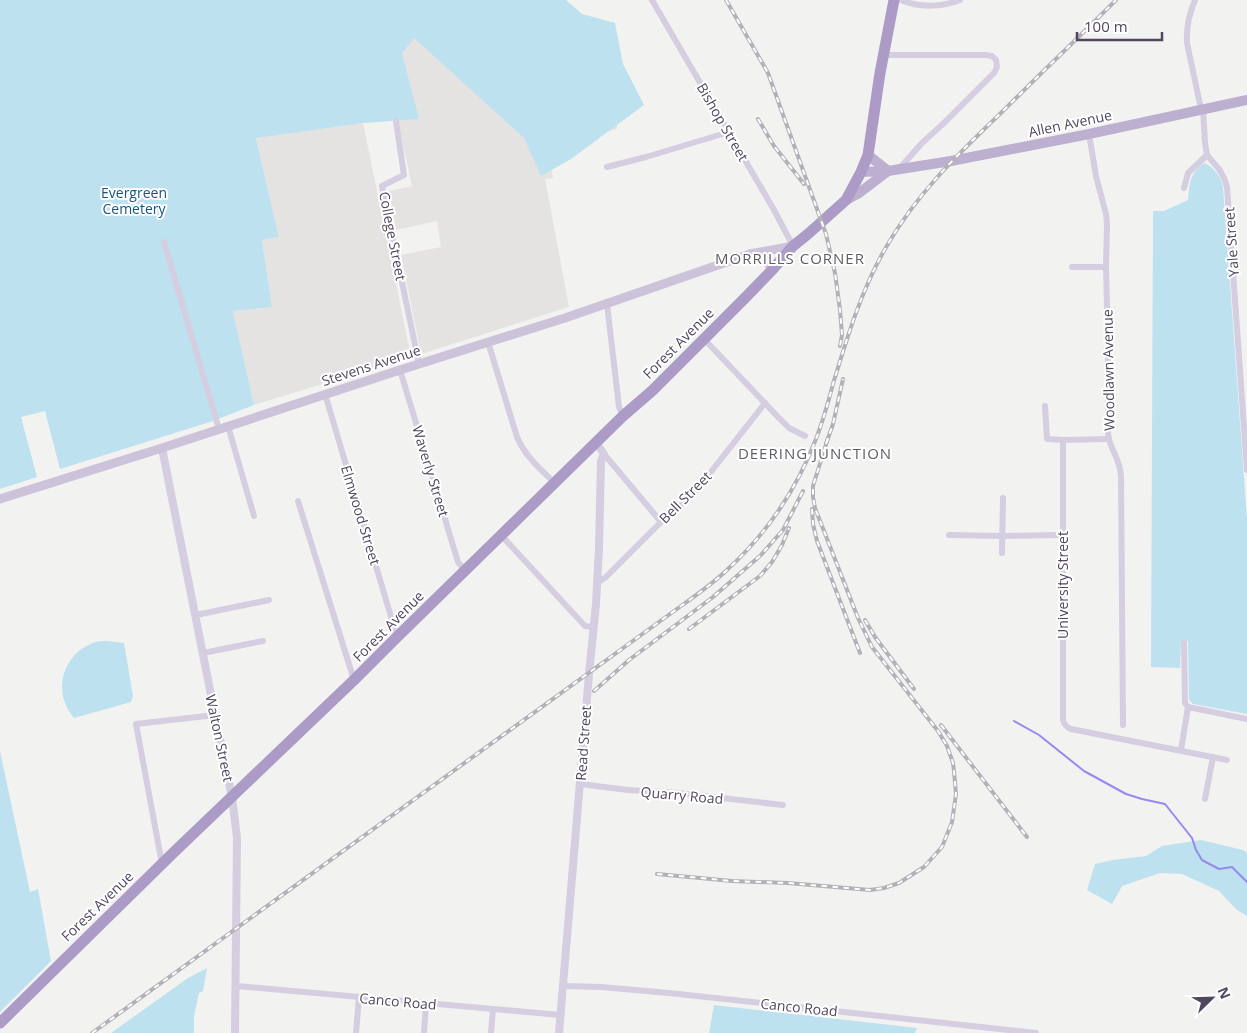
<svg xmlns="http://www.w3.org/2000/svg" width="1247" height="1033" viewBox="0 0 1247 1033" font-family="'Open Sans',sans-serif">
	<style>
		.education { fill: #e4e3e2 }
		.green { fill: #bee1f0 }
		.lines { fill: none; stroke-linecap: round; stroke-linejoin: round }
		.stream { stroke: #968aee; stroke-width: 2 }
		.minor { stroke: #d4cee0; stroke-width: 6 }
		.tertiary { stroke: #d4cee0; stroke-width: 8 }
		.secondary { stroke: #ccc2d9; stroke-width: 9 }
		.primary { stroke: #bcafcf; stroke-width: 10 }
		.trunk { stroke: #ad9bc7; stroke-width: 11 }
		.rail-casing { stroke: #b4b0b8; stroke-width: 4 }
		.rail { stroke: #fff; stroke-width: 2; stroke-dasharray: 5.5; stroke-linecap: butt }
		.labels { text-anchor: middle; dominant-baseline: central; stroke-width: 4; stroke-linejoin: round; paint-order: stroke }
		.street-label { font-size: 14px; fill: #50475e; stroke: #fff }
		.park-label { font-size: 14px; fill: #165581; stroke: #fff }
		.neighbourhood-label { font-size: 15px; letter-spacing: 1px; fill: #605c65; stroke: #fff }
	</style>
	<rect width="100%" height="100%" fill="#f2f2f0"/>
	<g class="education">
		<path d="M553,0L617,125V129L548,148L553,178L545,179L569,307L421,354L401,255L441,247L437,221L396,230L389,191L412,186L380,38Z"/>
		<path d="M363,123L411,357L254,405L233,311L272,307L262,240L279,237L256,137Z"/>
	</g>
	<g class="green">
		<path d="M0,0H566L582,14L615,23L623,64L644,105L571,159L541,176L524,138L414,38L402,53L419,119L363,123L256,138L279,237L262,240L272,307L233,311L254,405L213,421L60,469L45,411L21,417L37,477L0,489Z"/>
		<path d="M1204,163C1214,167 1221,177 1223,187L1247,519V714L1193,704L1189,700L1188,641L1181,640L1180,668L1151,667L1153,211H1164L1188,200C1190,183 1189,174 1204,163Z"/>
		<path d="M108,641L124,643L133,696L131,702L74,718C71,714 67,709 66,705C55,681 68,652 93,643C98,641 103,641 108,641Z"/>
		<path d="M0,751L30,892L38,889L51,961L0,1012Z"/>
		<path d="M1201,840L1243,850L1247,853V916L1237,910L1219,891L1182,874L1160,873L1122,886L1112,904L1087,890L1095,864L1113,860L1146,856L1162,846Z"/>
		<path d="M207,968L203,991L199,993L194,1017V1033H111L188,978Z"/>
		<path d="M714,1005L917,1028L915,1033H709Z"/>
	</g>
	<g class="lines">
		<path class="stream" d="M1014,721L1039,735L1084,771L1095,777L1126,794L1142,799L1165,804L1192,838L1196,850L1202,860L1219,869L1232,867L1247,882"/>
		<g class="minor">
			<path d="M652,0L774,210L793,246"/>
			<path d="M901,0C919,8 943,7 960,0"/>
			<path d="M1195,0C1189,14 1186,27 1187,43L1201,109"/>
			<path d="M883,55H986L992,56L996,60L997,67L994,73L945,122L922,143L899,169"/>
			<path d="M1203,109L1205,143L1207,155L1219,169L1224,178L1227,187L1247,470"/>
			<path d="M396,121L404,175L382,186L419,364"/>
			<path d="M1089,134L1096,176L1106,214L1107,224L1106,267L1108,347V434C1110,450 1120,458 1121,476L1123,725"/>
			<path d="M607,167L646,157L729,132"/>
			<path d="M1184,188L1188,173L1207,155"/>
			<path d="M164,242L219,429"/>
			<path d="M1072,267H1106"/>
			<path d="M607,304L619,407L623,416"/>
			<path d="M704,339L779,418L789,428L805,436"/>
			<path d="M488,342L517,437C525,456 540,469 555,483"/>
			<path d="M400,370L458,562L465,570"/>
			<path d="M325,394L397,637"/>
			<path d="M1045,406L1047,439L1063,440L1109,439"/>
			<path d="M228,426L254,516"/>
			<path d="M1063,440V720C1064,725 1066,727 1071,729L1227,760"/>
			<path d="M604,454L661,522"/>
			<path d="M298,501L354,680"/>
			<path d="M501,535L585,626L593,627"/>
			<path d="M949,535L1002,536L1062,535"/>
			<path d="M1002,553L1003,498"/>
			<path d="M597,583L606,577L661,522L690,497L699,487L765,403"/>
			<path d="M196,615L269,600"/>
			<path d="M203,653L263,641"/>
			<path d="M1188,707L1247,719"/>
			<path d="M1181,750L1188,707L1185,703L1184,642"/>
			<path d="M580,784L628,790L677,793L783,805"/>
			<path d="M1205,799L1213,757"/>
			<path d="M162,864L136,724L215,715"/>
			<path d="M236,986L560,1015"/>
			<path d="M563,986L601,987L669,993L1036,1033"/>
			<path d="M356,1033L359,997"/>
			<path d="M424,1033L426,1003"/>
			<path d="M491,1033L493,1009"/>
		</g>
		<g class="tertiary">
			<path d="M162,448L215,715L232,797L237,838L235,1033"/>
			<path d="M559,1033L589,674L596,604L599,548L601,461L604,454L596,443"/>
		</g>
		<g class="secondary">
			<path d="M750,254L765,260L773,269"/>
			<path d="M0,499L162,448L400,370L565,318L750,254L793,246"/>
		</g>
		<g class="primary">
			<path d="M868,155L888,171"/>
			<path d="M861,172L888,171"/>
			<path d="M846,200L859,193L888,171L951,161L1089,134L1247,100"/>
		</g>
		<path class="trunk" d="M0,1023L172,854L354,680L397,637L623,416L653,390L744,299L773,269L793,246L808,234L846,200L861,172L868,155L880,73L894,0"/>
		<defs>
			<g id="rail">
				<path d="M726,0L768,73L826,234L835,273L840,310L842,335L840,346"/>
				<path d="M758,119L774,146L804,184"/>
				<path d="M826,444L833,424L843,379"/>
				<path d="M812,509L813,524L817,541L860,653"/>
				<path d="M865,620L875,637L914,689"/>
				<path d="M689,629L760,576L772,562L782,545L789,528"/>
				<path d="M594,691L629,660L713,597L761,555L783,530L803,491"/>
				<path d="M941,725L1027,837"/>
				<path d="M657,874L732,881L788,883L870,890L884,888L899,883L924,867L942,847L952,822L956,794L954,771L953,763L947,746L938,731L872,647L858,618L815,508L813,497V486L828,438"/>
				<path d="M92,1033L681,606C698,594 715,582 729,568C768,532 797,488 816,439C823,421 828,403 833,384C847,338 861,291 885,249C916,194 959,153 1004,110C1041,73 1079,37 1116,0"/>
			</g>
		</defs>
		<use href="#rail" class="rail-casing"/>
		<use href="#rail" class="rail"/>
	</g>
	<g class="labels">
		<g class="street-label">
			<text transform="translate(723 122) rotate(60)">Bishop Street</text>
			<text transform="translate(1070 123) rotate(-12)">Allen Avenue</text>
			<text transform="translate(393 236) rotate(79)">College Street</text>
			<text transform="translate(1231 242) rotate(-94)">Yale Street</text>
			<text transform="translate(678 343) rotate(-45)">Forest Avenue</text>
			<text transform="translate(371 365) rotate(-18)">Stevens Avenue</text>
			<text transform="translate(1108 370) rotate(-91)">Woodlawn Avenue</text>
			<text transform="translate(431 471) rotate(73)">Waverly Street</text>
			<text transform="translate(685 497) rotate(-45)">Bell Street</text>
			<text transform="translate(361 515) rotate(73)">Elmwood Street</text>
			<text transform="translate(1062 585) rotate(-90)">University Street</text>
			<text transform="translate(388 626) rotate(-45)">Forest Avenue</text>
			<text transform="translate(220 738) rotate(78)">Walton Street</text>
			<text transform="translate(583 743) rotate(-86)">Read Street</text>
			<text transform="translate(682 795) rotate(5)">Quarry Road</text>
			<text transform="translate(97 906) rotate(-44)">Forest Avenue</text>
			<text transform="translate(398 1001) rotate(5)">Canco Road</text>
			<text transform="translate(799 1007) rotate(6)">Canco Road</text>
		</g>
		<g class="park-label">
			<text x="134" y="192">Evergreen<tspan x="134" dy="16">Cemetery</tspan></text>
		</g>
		<g class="neighbourhood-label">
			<text x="790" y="258">MORRILLS CORNER</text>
			<text x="815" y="453">DEERING JUNCTION</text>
		</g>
	</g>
	<g transform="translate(1212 998) rotate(67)" stroke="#ffffff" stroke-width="4" paint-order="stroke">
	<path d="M0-4L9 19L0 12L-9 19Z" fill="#50475e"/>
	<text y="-8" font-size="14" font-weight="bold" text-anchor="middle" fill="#50475e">N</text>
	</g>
	<path d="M1077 32v8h85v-8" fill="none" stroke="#50475e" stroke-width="2.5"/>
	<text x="1084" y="32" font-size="15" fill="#50475e" stroke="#ffffff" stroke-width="4" paint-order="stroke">100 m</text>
</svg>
